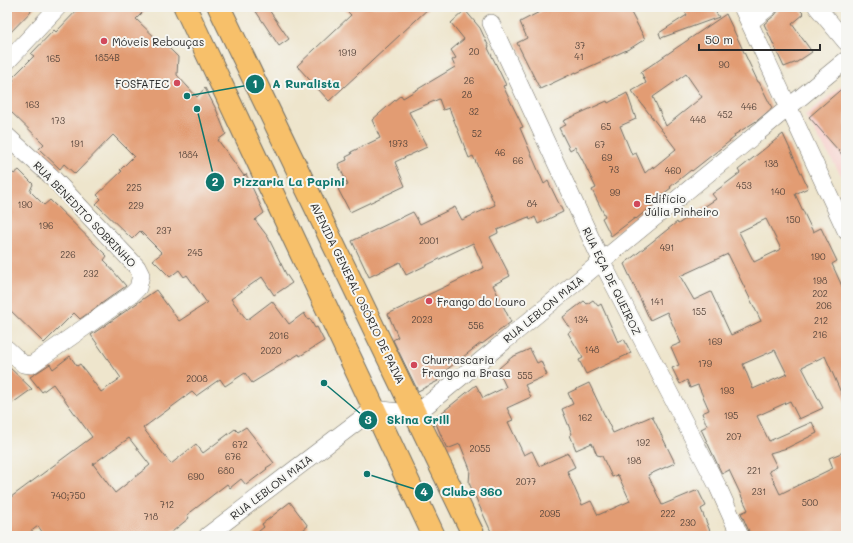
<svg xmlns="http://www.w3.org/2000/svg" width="853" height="543" viewBox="0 0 853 543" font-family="Mali,sans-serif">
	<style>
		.built { fill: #f7d0cc }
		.building { fill: #e29c73; fill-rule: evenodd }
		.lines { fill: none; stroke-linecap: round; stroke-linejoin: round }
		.street-casing { stroke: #6f6c63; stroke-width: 18 }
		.primary-casing { stroke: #6f6c63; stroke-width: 24 }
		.street { stroke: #fff; stroke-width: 17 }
		.primary { stroke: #f7c06b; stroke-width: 22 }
		.poi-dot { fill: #d1495b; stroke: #f6f6f2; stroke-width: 1.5 }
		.labels { text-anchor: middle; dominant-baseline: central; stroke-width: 4; stroke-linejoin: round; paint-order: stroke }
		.number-label { font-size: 9px; fill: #59473d }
		.poi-label { font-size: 11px; fill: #2b2b2b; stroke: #f6f6f2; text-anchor: start }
		.street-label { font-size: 11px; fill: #2b2b2b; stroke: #f6f6f2 }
		.leader { fill: none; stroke: #0f766e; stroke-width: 1.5 }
		.callout-dot { fill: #0f766e; stroke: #f6f6f2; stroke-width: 1.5 }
		.mark-label { font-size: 12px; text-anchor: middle; font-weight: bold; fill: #fff }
		.callout-label { font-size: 12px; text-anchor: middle; font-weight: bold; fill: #0f766e; stroke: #f6f6f2; stroke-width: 4; stroke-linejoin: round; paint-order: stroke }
	</style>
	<rect width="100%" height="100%" fill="#f6f6f2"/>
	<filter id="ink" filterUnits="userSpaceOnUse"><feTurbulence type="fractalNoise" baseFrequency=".025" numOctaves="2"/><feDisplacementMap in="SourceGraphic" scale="8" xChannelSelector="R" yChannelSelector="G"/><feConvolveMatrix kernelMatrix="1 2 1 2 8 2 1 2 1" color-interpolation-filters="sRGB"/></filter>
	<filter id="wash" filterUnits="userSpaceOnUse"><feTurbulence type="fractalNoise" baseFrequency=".012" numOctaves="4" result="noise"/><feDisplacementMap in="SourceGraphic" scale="16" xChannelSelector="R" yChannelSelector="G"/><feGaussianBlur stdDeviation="0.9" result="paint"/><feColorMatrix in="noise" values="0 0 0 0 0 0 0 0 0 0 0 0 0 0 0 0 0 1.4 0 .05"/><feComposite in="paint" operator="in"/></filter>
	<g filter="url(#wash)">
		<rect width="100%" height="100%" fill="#eee5cc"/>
		<path class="built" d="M846,82V183L805,116Z"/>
		<g id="blocks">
			<g class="building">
				<path d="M7,7H35L7,36Z"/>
				<path d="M80,7H148L136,19L163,45L165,44L178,57L177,75L197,97L205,88L216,109L226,134L218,140L244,176L246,174L264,213L255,220L268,237L286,274L292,283L274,295L262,277L231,299L247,320L272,301L289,324L304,313L308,320L310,319L315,328L317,327L324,341L300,356L299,354L252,383L245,373L225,386L220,379L196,396L192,392L143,428L171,464L196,444L203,453L235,429L238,432L246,427L274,463L266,468L267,469L246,485L241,479L230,488L227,484L187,515L189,518L167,536H45L38,526L25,536H10L7,532V500L92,437L53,384L42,392L30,377L50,364L53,369L70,356L77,366L80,364L101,392L121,378L91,335L156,290L179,321L207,303L187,275L184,277L179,270L170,277L153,260L162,253L140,231L132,239L96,204L101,199L97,195L122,171L120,170L134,156L113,135L75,174L64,164L60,169L39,149L44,144L7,108V86L14,80L12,78L34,56L31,54L54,30L56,32ZM129,438L150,465L115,493L93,464Z"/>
				<path d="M253,7H267L289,39L279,46Z"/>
				<path d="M343,7H430L329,101L297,66L351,15Z"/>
				<path d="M549,7H628L645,39L631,48L576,73V72L540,89L517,43L527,38L520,22Z"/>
				<path d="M682,7H712L719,17L661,38L659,33L687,15Z"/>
				<path d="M779,7H797L804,14L792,24L812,52L797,62L784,67L764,24L775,15L778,11Z"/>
				<path d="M465,10L480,28L489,47L488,48L506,85L503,86L523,127L520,128L544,184L548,181L563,212L538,224L535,217L530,220L529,217L526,218L497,230L498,233L490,237L510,276L493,285L511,322L482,344L481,343L436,378L438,381L418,391L393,340L398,337L388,314L484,268L473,243L406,275L400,262L369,277L352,241L413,212L420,224L455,207L462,220L495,205L473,156L469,158L449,108L443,110L439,99L409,112L427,147L395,162L405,186L350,212L338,189L348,185L338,164L347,160L346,157L352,154L351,152L380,138L372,120L401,95L403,98L455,67L452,60L456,58L451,50L464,39L451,23Z"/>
				<path d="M726,14L758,82H759L772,108L758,120L734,135L735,137L692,171L691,170L670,187L671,188L663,194L664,196L636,219L635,218L611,236L602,218L605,216L592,190L596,188L582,159L575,147L570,150L559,128L566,125L563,121L607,101L608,103L627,93L636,119L620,126L632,155L636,153L645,173L653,166V168L676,149L632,91L646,83L641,72ZM686,74L702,97L666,126L653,97Z"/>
				<path d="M846,85V159L809,117Z"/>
				<path d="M783,134L808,188L795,194L813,232L821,228L837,261L832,264L846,295V404L825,356L802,367L823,408L799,419L790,401L757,416L769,441L812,422L817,433L787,448L770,453L777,467L769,471L780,494L833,468L829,458L846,451V533L840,536H751L741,513L748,510L729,470L722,474L701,429L707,426L702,413L709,410L698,385L690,388L687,380L680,384L672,368L679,365L671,347L681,343L667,312L650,320L624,264L677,222L678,224L716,199L712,194L740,173L738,170ZM766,219L781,249L754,262L739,232ZM728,254L761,321L731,335L711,292L694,300L680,276ZM775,350L787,374L753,389L743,364Z"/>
				<path d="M7,167L14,174L19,170L33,184L30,191L44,205L50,200L107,256L104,260L109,265H108L126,286L80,319L74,313L44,343L7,307Z"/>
				<path d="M593,300L598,306L601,304L618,342L624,339L631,353L586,374L579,360L583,358L568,333L572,331L563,317L584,301L587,304Z"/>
				<path d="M530,349L537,363L541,361L547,375L525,385L531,397L507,408L513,420L508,422L524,455L532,451L539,466L568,453L575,467L567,471L582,505L591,501L598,515L630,501L618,475L612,477L602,456L597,455L592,443L576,450L570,435L572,434L562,409L573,404L568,393L589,383L613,433L652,416L675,463L648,475L662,505L698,490L706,506L701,509L712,536H493L469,483L470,469L460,444L447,449L434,419L476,385L483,398L506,387L499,372V368L512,357Z"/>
				<path d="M7,365L32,389L7,407Z"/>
				<path d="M290,502L308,526L295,536H253L264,527L262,524Z"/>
			</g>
		</g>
	</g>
	<g filter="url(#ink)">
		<use href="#blocks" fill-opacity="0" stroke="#6f6c63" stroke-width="1"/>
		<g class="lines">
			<defs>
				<g id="street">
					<path d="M742,7L846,231"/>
					<path d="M750,7L755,18L769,7"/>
					<path d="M817,7L846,42"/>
					<path d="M491,23L602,262L718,487L740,536"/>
					<path d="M7,62L58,7"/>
					<path d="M7,136L52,177L137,267L141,275L138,288L132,294L31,365L23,364L7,349"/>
					<path d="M207,536L374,409L416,414L846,60"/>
				</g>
				<g id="primary">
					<path d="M185,7L434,536"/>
					<path d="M219,7L474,536"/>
				</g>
			</defs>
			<use href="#street" class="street-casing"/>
			<use href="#primary" class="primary-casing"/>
			<use href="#street" class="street"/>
			<use href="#primary" class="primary"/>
		</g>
	</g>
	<g class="poi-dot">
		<circle cx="104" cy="41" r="4"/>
		<circle cx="177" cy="83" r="4"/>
		<circle cx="637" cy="204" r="4"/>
		<circle cx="429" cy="301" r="4"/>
		<circle cx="414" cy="365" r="4"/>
	</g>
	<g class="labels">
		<g class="number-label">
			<text x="580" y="45">37</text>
			<text x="474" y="51">20</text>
			<text x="347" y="52">1919</text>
			<text x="579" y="56">41</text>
			<text x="107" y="57">1854B</text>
			<text x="53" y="58">165</text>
			<text x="724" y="64">90</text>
			<text x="469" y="80">26</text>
			<text x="467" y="94">28</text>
			<text x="32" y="104">163</text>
			<text x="749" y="106">446</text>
			<text x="474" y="111">32</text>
			<text x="725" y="114">452</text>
			<text x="698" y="119">448</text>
			<text x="58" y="120">173</text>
			<text x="606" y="126">65</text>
			<text x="477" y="133">52</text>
			<text x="77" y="143">191</text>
			<text x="398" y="143">1973</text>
			<text x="600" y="144">67</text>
			<text x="500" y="152">46</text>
			<text x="188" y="154">1884</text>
			<text x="607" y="157">69</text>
			<text x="518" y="160">66</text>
			<text x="771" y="163">138</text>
			<text x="614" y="169">73</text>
			<text x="673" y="170">460</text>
			<text x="744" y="185">453</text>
			<text x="134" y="187">225</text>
			<text x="778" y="191">140</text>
			<text x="615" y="192">99</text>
			<text x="532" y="203">84</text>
			<text x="25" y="204">190</text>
			<text x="136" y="205">229</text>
			<text x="793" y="219">150</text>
			<text x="46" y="225">196</text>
			<text x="164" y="230">237</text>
			<text x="429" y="240">2001</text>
			<text x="667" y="247">491</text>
			<text x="195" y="252">245</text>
			<text x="68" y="254">226</text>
			<text x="818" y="256">190</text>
			<text x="91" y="273">232</text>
			<text x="820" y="280">198</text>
			<text x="820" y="293">202</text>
			<text x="657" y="301">141</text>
			<text x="824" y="305">206</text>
			<text x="699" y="311">155</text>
			<text x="422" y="319">2023</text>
			<text x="581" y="319">134</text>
			<text x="821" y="320">212</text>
			<text x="476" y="325">556</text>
			<text x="820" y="334">216</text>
			<text x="279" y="335">2016</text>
			<text x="715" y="341">169</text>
			<text x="592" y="349">148</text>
			<text x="271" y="350">2020</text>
			<text x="705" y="363">179</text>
			<text x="525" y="375">555</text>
			<text x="197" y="378">2008</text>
			<text x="727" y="390">193</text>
			<text x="731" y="415">195</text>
			<text x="585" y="417">162</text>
			<text x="734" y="436">207</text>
			<text x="643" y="442">192</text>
			<text x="240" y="444">672</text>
			<text x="480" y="448">2055</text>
			<text x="233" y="456">676</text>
			<text x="634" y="460">198</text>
			<text x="226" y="470">680</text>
			<text x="754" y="470">221</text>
			<text x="196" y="476">690</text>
			<text x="526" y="481">2077</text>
			<text x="759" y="491">231</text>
			<text x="68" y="495">740;750</text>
			<text x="810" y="502">500</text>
			<text x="167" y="504">712</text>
			<text x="550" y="513">2095</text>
			<text x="668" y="513">222</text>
			<text x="151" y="516">718</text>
			<text x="688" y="522">230</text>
		</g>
		<g class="poi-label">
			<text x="112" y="41">Móveis Rebouças</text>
			<text x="169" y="83" text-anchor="end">FOSFATEC</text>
			<text x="645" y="198">Edifício<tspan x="645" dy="13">Júlia Pinheiro</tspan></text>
			<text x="437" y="301">Frango do Louro</text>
			<text x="422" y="359">Churrascaria<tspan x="422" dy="13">Frango na Brasa</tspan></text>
		</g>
		<g class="street-label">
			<text transform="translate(85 214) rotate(46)">RUA BENEDITO SOBRINHO</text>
			<text transform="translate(612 281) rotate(64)">RUA EÇA DE QUEIROZ</text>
			<text transform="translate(358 293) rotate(64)">AVENIDA GENERAL OSÓRIO DE PAIVA</text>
			<text transform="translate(543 309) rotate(-39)">RUA LEBLON MAIA</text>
			<text transform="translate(271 487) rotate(-37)">RUA LEBLON MAIA</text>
		</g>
	</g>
	<path class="leader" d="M187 96L255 84M197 109L215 182M324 383L368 420M367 474L424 492"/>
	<g class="callout-dot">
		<circle cx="187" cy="96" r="4"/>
		<circle cx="197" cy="109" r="4"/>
		<circle cx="324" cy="383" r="4"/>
		<circle cx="367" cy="474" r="4"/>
		<circle cx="255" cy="84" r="10"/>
		<circle cx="215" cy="182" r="10"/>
		<circle cx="368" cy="420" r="10"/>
		<circle cx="424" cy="492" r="10"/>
	</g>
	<g class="mark-label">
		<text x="255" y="88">1</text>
		<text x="215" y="186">2</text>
		<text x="368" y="424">3</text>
		<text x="424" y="496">4</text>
	</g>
	<g class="callout-label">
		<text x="306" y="88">A Ruralista</text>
		<text x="289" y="186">Pizzaria La Papini</text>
		<text x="418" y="424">Skina Grill</text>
		<text x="472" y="496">Clube 360</text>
	</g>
	<rect width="853" height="543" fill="none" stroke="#f6f6f2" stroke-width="24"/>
	<path d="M699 44v6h121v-6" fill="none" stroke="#2b2b2b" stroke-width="2"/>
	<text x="705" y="44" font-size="12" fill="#2b2b2b" stroke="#f6f6f2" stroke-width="3" paint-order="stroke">50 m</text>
</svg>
